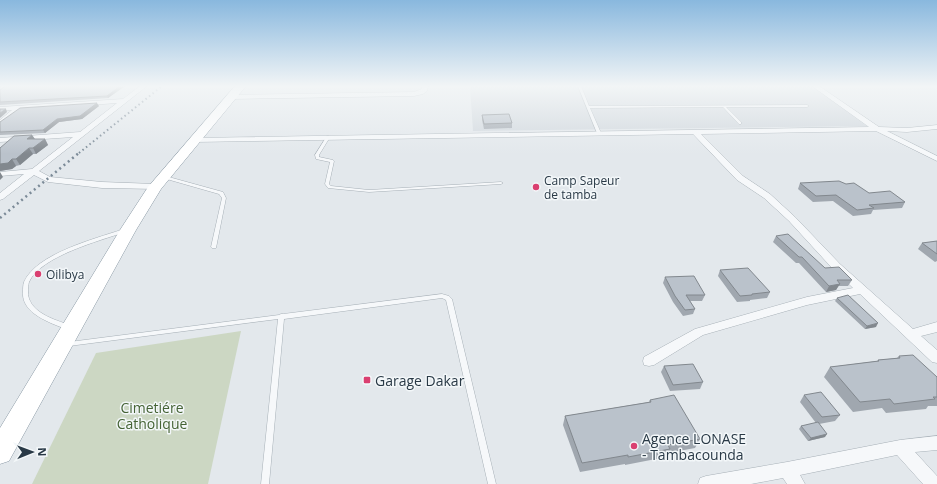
<svg xmlns="http://www.w3.org/2000/svg" width="937" height="484" viewBox="0 0 937 484" font-family="'Open Sans',sans-serif">
	<style>
		.built { fill: #d1d8de }
		.green { fill: #ccd7c3 }
		.lines { fill: none; stroke-linecap: round; stroke-linejoin: round }
		.service-casing { stroke: #a7b0b7; stroke-width: 1 }
		.minor-casing { stroke: #a7b0b7; stroke-width: 1 }
		.trunk-casing { stroke: #8998a4; stroke-width: 1 }
		.service { fill: #f6f8fa; fill-rule: evenodd }
		.minor { fill: #f6f8fa; fill-rule: evenodd }
		.trunk { fill: #fff; fill-rule: evenodd }
		.rail-far1 { stroke: #7b8a97; stroke-width: 2; stroke-dasharray: 1.5 3; stroke-linecap: butt }
		.rail { stroke: #7b8a97; stroke-width: 2.5; stroke-dasharray: 2 3.5; stroke-linecap: butt }
		.wall { fill: #a0a7af }
		.shaded-wall { fill: #82888e }
		.building { fill: #bac2cb; stroke: #82888e }
		.poi-dot { fill: #da3f70; stroke: #f3f7f9; stroke-width: 1.5 }
		.labels { text-anchor: middle; dominant-baseline: central; stroke-width: 3; stroke-linejoin: round; paint-order: stroke }
		.poi-label { font-size: 12px; fill: #293946; stroke: #f3f7f9; text-anchor: start }
		.near-poi-label { font-size: 14px; fill: #293946; stroke: #f3f7f9; text-anchor: start }
		.near-park-label { font-size: 14px; fill: #456335; stroke: #f3f7f9 }
	</style>
	<rect width="100%" height="100%" fill="#e3e8ec"/>
	<path class="built" d="M470,86H810L869,126L473,131Z"/>
	<path class="green" d="M241,331L208,484H32L96,353Z"/>
	<g class="lines">
		<defs>
			<g id="service">
				<path d="M578,86H581L589,106L807,105L809,106L807,107H726L741,122V124H739L723,107L590,108L601,133L599,134L597,133Z"/>
				<path d="M327,136H329L330,137L319,155V157L333,160L334,161L329,184L331,186L369,190L501,182L503,183L501,184L369,192L328,188L325,184L330,162L316,159L315,155Z"/>
				<path d="M163,176H165L223,192L226,198L216,248H212L211,247L222,198L219,194L163,178Z"/>
				<path d="M121,230H125V232C99,241 41,256 29,282C28,285 28,289 28,291C27,312 55,320 70,325L71,327L70,329H66C50,323 21,313 23,292C23,289 23,285 24,282C36,254 94,239 121,230Z"/>
				<path d="M442,294L449,296L452,299L496,484H488L446,300L442,298L284,319L269,484H261L278,319L69,346H67L66,344L67,342H69L279,315L281,314H283Z"/>
			</g>
			<g id="minor">
				<path d="M1,86H8L0,92Z"/>
				<path d="M140,86H147L39,171L50,177L102,182L155,184L158,185L159,187L158,189L102,188L48,182L34,175L3,199L0,200V193L24,174L0,176V172L32,169L73,137L0,142V138L80,132L117,103L21,110L0,125V120L12,110L0,111V107L123,99Z"/>
				<path d="M422,86H428L427,91L423,94L414,96L231,99L228,97L231,95L414,92L422,89Z"/>
				<path d="M812,86H819L879,127L907,128L937,125V129L907,132L887,131L937,156V161L876,131L701,134L743,176L770,194L795,217L840,264L913,329L937,322V332L921,336L937,350V363L932,362L860,294L807,305L703,335L654,365L649,366L644,365L643,361L644,357L695,329L807,297L853,288L832,268L789,221L764,198L737,180L693,134L194,142L190,140L194,138L869,127Z"/>
				<path d="M937,436V450L915,452L937,476V484H923L897,455L800,475L805,484H787L783,478L751,484H698L700,478L706,476L787,462L900,440Z"/>
			</g>
			<path id="trunk" d="M235,86H246L161,189L136,230L9,461L0,464V428L120,230L148,187Z"/>
		</defs>
		<use href="#service" class="service-casing"/>
		<use href="#minor" class="minor-casing"/>
		<use href="#trunk" class="trunk-casing"/>
		<use href="#service" class="service"/>
		<use href="#minor" class="minor"/>
		<use href="#trunk" class="trunk"/>
		<path class="rail-far1" d="M79,153L162,86"/>
		<path class="rail" d="M0,218L80,152"/>
	</g>
	<g class="wall">
		<path d="M125,86L108,98L0,105V90Z"/>
		<path d="M99,106L82,119L59,122L45,133L0,135V122Z"/>
		<path d="M482,115L512,123V128L484,129L482,120Z"/>
		<path d="M32,135L35,139H45L48,145L36,154H33L20,165L16,166L12,169L0,171Z"/>
		<path d="M800,183L869,193L905,202L902,208L873,210L871,214L853,216L833,201L813,202L798,189Z"/>
		<path d="M776,236L825,268L852,280L848,286H838L836,290L826,292L799,263H796L773,242Z"/>
		<path d="M937,241V261L935,262L918,249L922,243Z"/>
		<path d="M720,270L770,292L767,298L750,300V301L737,302L718,276Z"/>
		<path d="M665,277L705,295L702,301H690L695,309L693,314L683,316L673,302L663,283Z"/>
		<path d="M837,298L876,327L865,329L835,301Z"/>
		<path d="M899,356L937,377V406H928L926,409L886,413L882,408L853,412L824,377L830,367L877,361L878,360L897,358Z"/>
		<path d="M664,366L703,382L700,389L670,391L661,372Z"/>
		<path d="M804,395L840,415L835,421L819,424L825,437L808,441L799,429L801,426L816,423L800,402Z"/>
		<path d="M650,400L700,439L695,448L668,453L666,457L625,465V464L580,472L563,425L565,416L649,402Z"/>
	</g>
	<g class="shaded-wall">
		<path d="M120,86H125L108,98L107,96Z"/>
		<path d="M97,103L99,106L82,119L59,122L45,133L43,130L57,119Z"/>
		<path d="M6,109L7,112L0,118V113Z"/>
		<path d="M32,135L36,141L27,139Z"/>
		<path d="M45,139L48,145L36,154L33,148Z"/>
		<path d="M29,148L33,154L20,165L16,159Z"/>
		<path d="M12,159L16,166L12,169L0,171V164Z"/>
		<path d="M0,172L3,177L0,180Z"/>
		<path d="M840,284L836,290L826,292L829,286Z"/>
		<path d="M878,323L876,327L865,329L867,326Z"/>
		<path d="M827,434L825,437L808,441L811,438Z"/>
	</g>
	<g class="building">
		<path d="M5,86H120L107,96L0,102V90Z"/>
		<path d="M97,103L80,116L57,119L43,130L0,132V122L20,108Z"/>
		<path d="M0,109H6L0,113Z"/>
		<path d="M509,114L512,123L484,124L482,115Z"/>
		<path d="M32,135L27,139H45L33,148H29L16,159H12L8,163L0,164V148L14,136Z"/>
		<path d="M839,181L846,184L854,183L869,193L890,191L905,202L869,205L874,208L857,210L836,195L816,196L800,183Z"/>
		<path d="M788,234L825,268L839,267L852,280H837L840,284L829,286L802,257H799L776,236Z"/>
		<path d="M937,241V254L922,243Z"/>
		<path d="M748,268L770,292L752,294V295L740,296L720,270Z"/>
		<path d="M694,276L705,295H686L695,309L685,310L675,296L665,277Z"/>
		<path d="M848,295L878,323L867,326L837,298Z"/>
		<path d="M913,355L937,377V397H933L935,399L894,404L890,399L860,402L830,367L879,361L878,360L900,358L899,356Z"/>
		<path d="M693,364L703,382L673,385L664,366Z"/>
		<path d="M821,392L840,415L822,417L804,395Z"/>
		<path d="M674,395L700,439L668,445L670,449L628,457V455L582,463L565,416L651,402L650,400Z"/>
		<path d="M818,422L827,434L811,438L801,426Z"/>
	</g>
	<linearGradient id="sky" x2="0" y2="1"><stop stop-color="#89b8de"/><stop offset="0.56" stop-color="#f2f5f6"/><stop offset="1" stop-color="#f2f5f6" stop-opacity="0"/></linearGradient>
	<rect width="937" height="154" fill="url(#sky)"/>
	<g class="poi-dot">
		<circle cx="536" cy="187" r="4"/>
		<circle cx="38" cy="274" r="4"/>
		<rect x="363" y="376" width="8" height="8" rx="2"/>
		<circle cx="634" cy="446" r="4"/>
	</g>
	<g class="labels">
		<g class="poi-label">
			<text x="544" y="180">Camp Sapeur<tspan x="544" dy="14">de tamba</tspan></text>
			<text x="46" y="274">Oilibya</text>
		</g>
		<g class="near-poi-label">
			<text x="375" y="380">Garage Dakar</text>
			<text x="642" y="438">Agence LONASE<tspan x="642" dy="16">- Tambacounda</tspan></text>
		</g>
		<g class="near-park-label">
			<text x="152" y="407">Cimetiére<tspan x="152" dy="16">Catholique</tspan></text>
		</g>
	</g>
	<g transform="translate(32 452) rotate(89)" stroke="#f3f7f9" stroke-width="3" paint-order="stroke">
	<path d="M0-3L7 15L0 10L-7 15Z" fill="#293946"/>
	<text y="-6" font-size="11" font-weight="bold" text-anchor="middle" fill="#293946">N</text>
	</g>
</svg>
